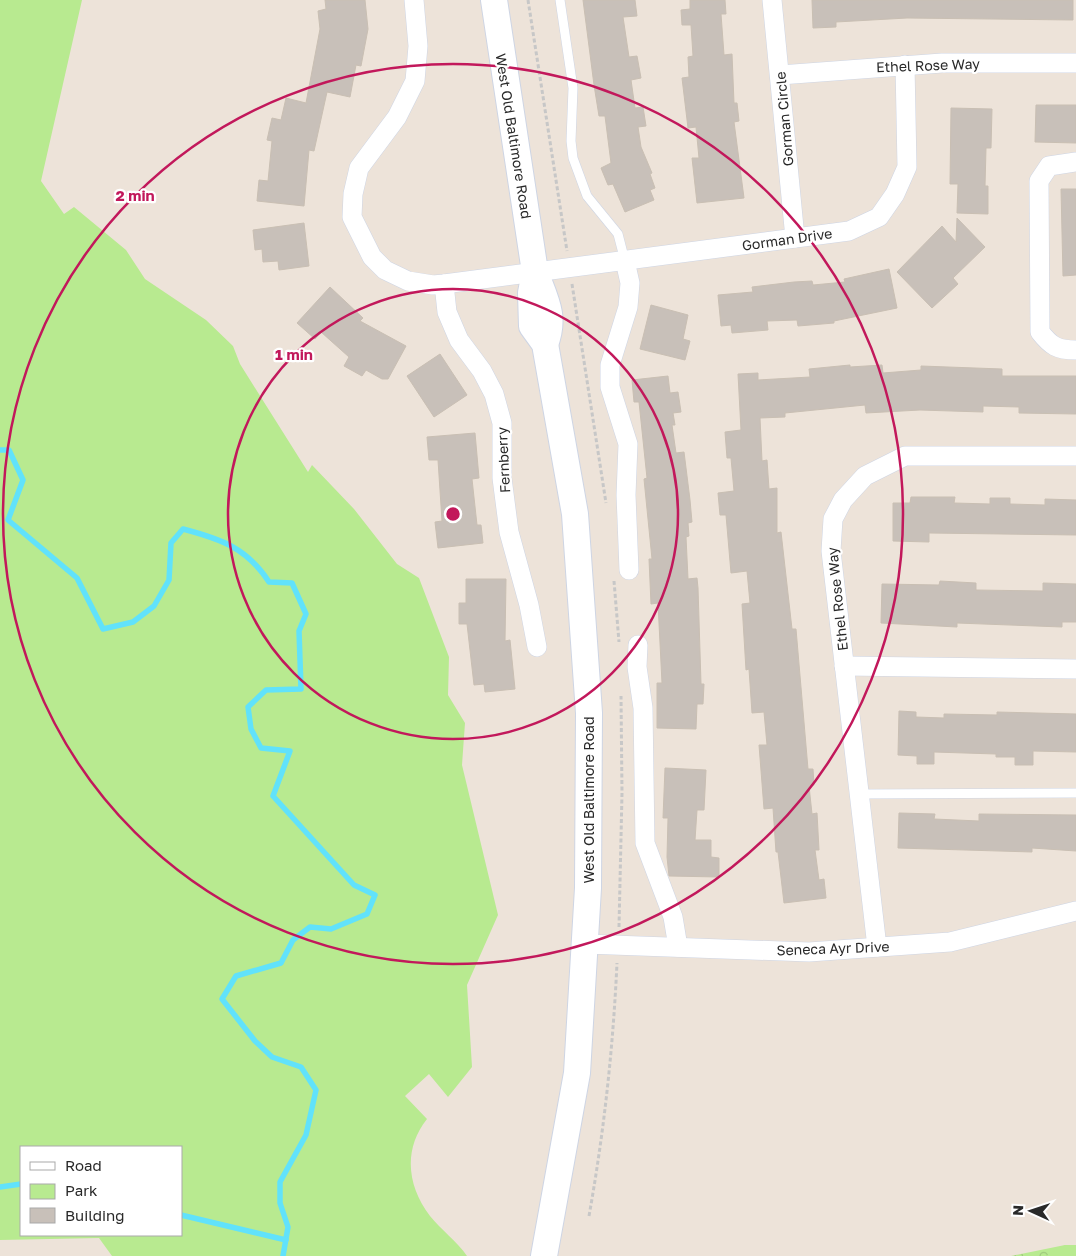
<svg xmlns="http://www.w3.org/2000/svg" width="1076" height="1256" viewBox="0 0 1076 1256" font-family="'Golos Text',sans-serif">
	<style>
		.forest { fill: url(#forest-crowns) }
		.park { fill: #b8ea90; fill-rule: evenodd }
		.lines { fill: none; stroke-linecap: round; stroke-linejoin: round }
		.stream { stroke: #61e2fb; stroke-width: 5.5 }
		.building { fill: #c8c0b9; stroke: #c9bfb3 }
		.lane-casing { stroke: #ced5e4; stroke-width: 10 }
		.street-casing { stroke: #ced5e4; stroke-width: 20 }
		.secondary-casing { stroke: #ced5e4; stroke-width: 28 }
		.path { stroke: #c7c7c7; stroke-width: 3; stroke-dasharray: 4 2.5; stroke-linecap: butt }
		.lane { stroke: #fff; stroke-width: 9 }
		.street { stroke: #fff; stroke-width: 19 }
		.secondary { stroke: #fff; stroke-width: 26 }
		.ring { fill: none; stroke: #c2185b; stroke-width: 2.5 }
		.labels { text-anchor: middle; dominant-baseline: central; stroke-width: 4.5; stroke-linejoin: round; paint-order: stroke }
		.street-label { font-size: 14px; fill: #292929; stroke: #fff }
		.centre { fill: #c2185b; stroke: #fff; stroke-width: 2.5 }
		.ring-label { font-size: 15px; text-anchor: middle; font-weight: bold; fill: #c2185b; stroke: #fff; stroke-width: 4.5; stroke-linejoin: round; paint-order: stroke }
	</style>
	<defs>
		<pattern id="forest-crowns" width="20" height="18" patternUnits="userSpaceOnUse" patternTransform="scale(1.25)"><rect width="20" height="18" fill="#b8ea90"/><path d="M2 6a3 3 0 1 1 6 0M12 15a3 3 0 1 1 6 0" fill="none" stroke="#9ec97c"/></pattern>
	</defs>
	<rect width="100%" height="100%" fill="#ede3d9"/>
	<path class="forest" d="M1065,1245H1076V1256H1011Z"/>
	<g class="park">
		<path d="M0,0H82L41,181L64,214L74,207L126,250L145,279L206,320L233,346L240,364L308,472L312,465L354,509L397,564L419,578L449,657L448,695L465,723L462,765L498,915L467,985L472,1067L448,1097L429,1074L405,1096L427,1119C403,1149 407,1186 430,1216C441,1230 457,1241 467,1256H112L99,1238L0,1240ZM181,1147V1235H21V1147Z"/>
		<path d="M1065,1245H1076V1256H1046Z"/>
	</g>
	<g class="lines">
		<g class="stream">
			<path d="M0,450H9L23,480L8,520L77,578L103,629L133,622L154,606L169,580L171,543L183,529C221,539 247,548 269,582L292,583L306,614L299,631L301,689L266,690L248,707L251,729L261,748L290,751L273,796L354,885L375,895L367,914L331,929L310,927L293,940L281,963L236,976L222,999L255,1041L272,1057L301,1067L316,1090L306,1135L280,1182V1203L288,1227L283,1256"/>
			<path d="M0,1187L21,1184"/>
			<path d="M181,1215L286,1240"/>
		</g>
	</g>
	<g class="building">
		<path d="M325,0H365L368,29L361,66L356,65L350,97L327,92L314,151L309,150L304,206L257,201L259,180L268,181L272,141L267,140L272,118L281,120L286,98L306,103L320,29L318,11L326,9Z"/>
		<path d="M583,0H635L637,16L623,17L629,57L637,56L641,78L631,80L635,108L643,107L646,126L638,127L641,147L652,173L650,174L655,188L650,190L654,200L625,212L613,184L608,185L601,168L611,163L605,116H599L594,85Z"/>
		<path d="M690,0H725L726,14H721L724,55L732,54L734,103H737L739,121L734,122L744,198L697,203L692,158H699L696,127L688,128L682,78L689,77L688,57L693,56L691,25H682L681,10L690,9Z"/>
		<path d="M812,0H1073V20L907,18L836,22V27L813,28Z"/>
		<path d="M1036,105H1076V143L1035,142Z"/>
		<path d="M951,108L992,109L991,148H986L985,186H988V214L957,213L958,184H950Z"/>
		<path d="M1061,189H1076V275L1063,276Z"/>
		<path d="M957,218L985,247L953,278L958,284L932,308L897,272L942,226L956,242Z"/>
		<path d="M304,223L309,266L279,270L278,261L263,262L262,249L255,250L253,230Z"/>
		<path d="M889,269L897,308L834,321V323L798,326L797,320L767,321L768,330L732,333L731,325L721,326L718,295L753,292L752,287L794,282L812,281L813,285L845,282L844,279Z"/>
		<path d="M330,287L363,318L360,321L406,346L388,379H382L366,370L362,376L344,366L349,357L321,332L315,339L297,323Z"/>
		<path d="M651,305L688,315L683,339L690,341L685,360L640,349Z"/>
		<path d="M440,354L467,395L434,417L407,376Z"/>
		<path d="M850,365V367L882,365L883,373L921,370V366L1002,369V376H1076V414L1019,413V407L983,406V412L920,410L866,413L865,405L785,413V417L760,418L762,461L767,460L769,489L777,488V533L781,532L792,629H796L808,769H813L814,785L809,786L812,814L817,813L819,850H815L819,880L824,879L826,898L784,903L778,852H776L773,808L764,809L759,745H767L764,712L752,713L749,669L746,670L742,604L750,603L747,571L731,573L726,515H720L718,493L734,491L731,458H727L725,432L741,430L738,374L758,373V380L810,377L809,369Z"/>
		<path d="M668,376L670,393L678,392L681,412L673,413L675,425H672L676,453L684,452L690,500L692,522L688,523L689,536L686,537L688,579L697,578L698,588L701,684H704L703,704H697L696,729L657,728V683H662L658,603L651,604L649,559H652L644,479L647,478L639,402H634L632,380Z"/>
		<path d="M475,433L479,478L472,479L477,525H481L483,543L438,548L435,522L442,521L438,460H429L427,437Z"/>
		<path d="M911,497H955L954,503L990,504V498H1010V504L1045,505V499L1076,500V535L929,533V542L893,541V503H910Z"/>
		<path d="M466,579H506L505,641L510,640L515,689L485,692L484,684L474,685L467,624H459V603H466Z"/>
		<path d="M940,581L976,583V590L1043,591V583L1076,584V622H1062V627L957,623V627L881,623L882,584L939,585Z"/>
		<path d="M899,711L916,712V717L944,718V714L997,715V712L1076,714V752L1033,751V765H1015V757H996V754L934,752V764H917V756L898,755Z"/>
		<path d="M665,768L706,770L704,810H697L695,840H711V857L719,858V877L669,876L667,857L668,818H663Z"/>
		<path d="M899,813L935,814L934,819L979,821V814L1076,815V851L1032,848V852L898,848Z"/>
	</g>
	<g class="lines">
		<defs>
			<g id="lane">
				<path d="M560,0L573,88L571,141L573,158L587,196L618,234L625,261"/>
				<path d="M859,794L1076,793"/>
			</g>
			<g id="street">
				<path d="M414,0L418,46L415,81L397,117L359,168L353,194L352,217L372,257L385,270L408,281L433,285L444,284L849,231L879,217L895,194L907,167L905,65"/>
				<path d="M772,0L795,238"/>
				<path d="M780,75L942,63H1076"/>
				<path d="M1076,162L1049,166L1039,181L1040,332C1051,346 1057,350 1076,350"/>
				<path d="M625,261L630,283L628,307L610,365V387L628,444L626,495L629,570"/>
				<path d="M444,284L447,312L459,340L482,371L494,394L502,423V478L509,532L529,605L537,647"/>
				<path d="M638,645L637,667L643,708L645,843L673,917L678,947"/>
				<path d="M844,666L1076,669"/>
				<path d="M585,944L809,952L950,942L1076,911"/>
				<path d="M877,947L831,551L833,519L843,500L865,476L905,456H1076"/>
			</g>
			<g id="secondary">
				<path d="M494,0L535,272C545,299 556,316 545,344"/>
				<path d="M535,272L531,293L532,326L545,344L575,514L589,713L588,888L577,1073L544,1256"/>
			</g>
		</defs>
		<use href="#lane" class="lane-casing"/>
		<use href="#street" class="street-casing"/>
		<use href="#secondary" class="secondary-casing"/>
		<g class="path">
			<path d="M528,0L567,251"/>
			<path d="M572,284L606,503"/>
			<path d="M614,581L619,642"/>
			<path d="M619,927L622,793L621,696"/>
			<path d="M589,1216C604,1132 613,1049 617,963"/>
		</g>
		<use href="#lane" class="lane"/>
		<use href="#street" class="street"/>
		<use href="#secondary" class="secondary"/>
	</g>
	<g class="ring">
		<circle cx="453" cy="514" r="225"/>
		<circle cx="453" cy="514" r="450"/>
	</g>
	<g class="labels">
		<g class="street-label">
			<text transform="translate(928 65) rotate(-2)">Ethel Rose Way</text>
			<text transform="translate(784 119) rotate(-95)">Gorman Circle</text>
			<text transform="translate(514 136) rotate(81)">West Old Baltimore Road</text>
			<text transform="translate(787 239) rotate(-8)">Gorman Drive</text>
			<text transform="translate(503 460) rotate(-93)">Fernberry</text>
			<text transform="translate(837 599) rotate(-96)">Ethel Rose Way</text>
			<text transform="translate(588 800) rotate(-90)">West Old Baltimore Road</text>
			<text transform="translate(833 948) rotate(-2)">Seneca Ayr Drive</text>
		</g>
	</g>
	<circle cx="453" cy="514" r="8" class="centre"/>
	<g class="ring-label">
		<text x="135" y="201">2 min</text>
		<text x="294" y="360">1 min</text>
	</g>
	<rect x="20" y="1146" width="162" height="90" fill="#ffffff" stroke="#a9a9a9"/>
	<rect x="30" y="1162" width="25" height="8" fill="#ffffff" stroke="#a9a9a9"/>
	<text x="65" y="1171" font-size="15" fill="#292929">Road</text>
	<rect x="30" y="1184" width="25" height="15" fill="#b8ea90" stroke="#a9a9a9"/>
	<text x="65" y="1196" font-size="15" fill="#292929">Park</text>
	<rect x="30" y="1208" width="25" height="15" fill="#c8c0b9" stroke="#a9a9a9"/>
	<text x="65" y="1221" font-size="15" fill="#292929">Building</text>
	<g transform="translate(1031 1211) rotate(273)" stroke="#ffffff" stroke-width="4" paint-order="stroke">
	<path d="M0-4L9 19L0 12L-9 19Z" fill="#292929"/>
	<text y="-8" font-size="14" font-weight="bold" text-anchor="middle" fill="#292929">N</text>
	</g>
</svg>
